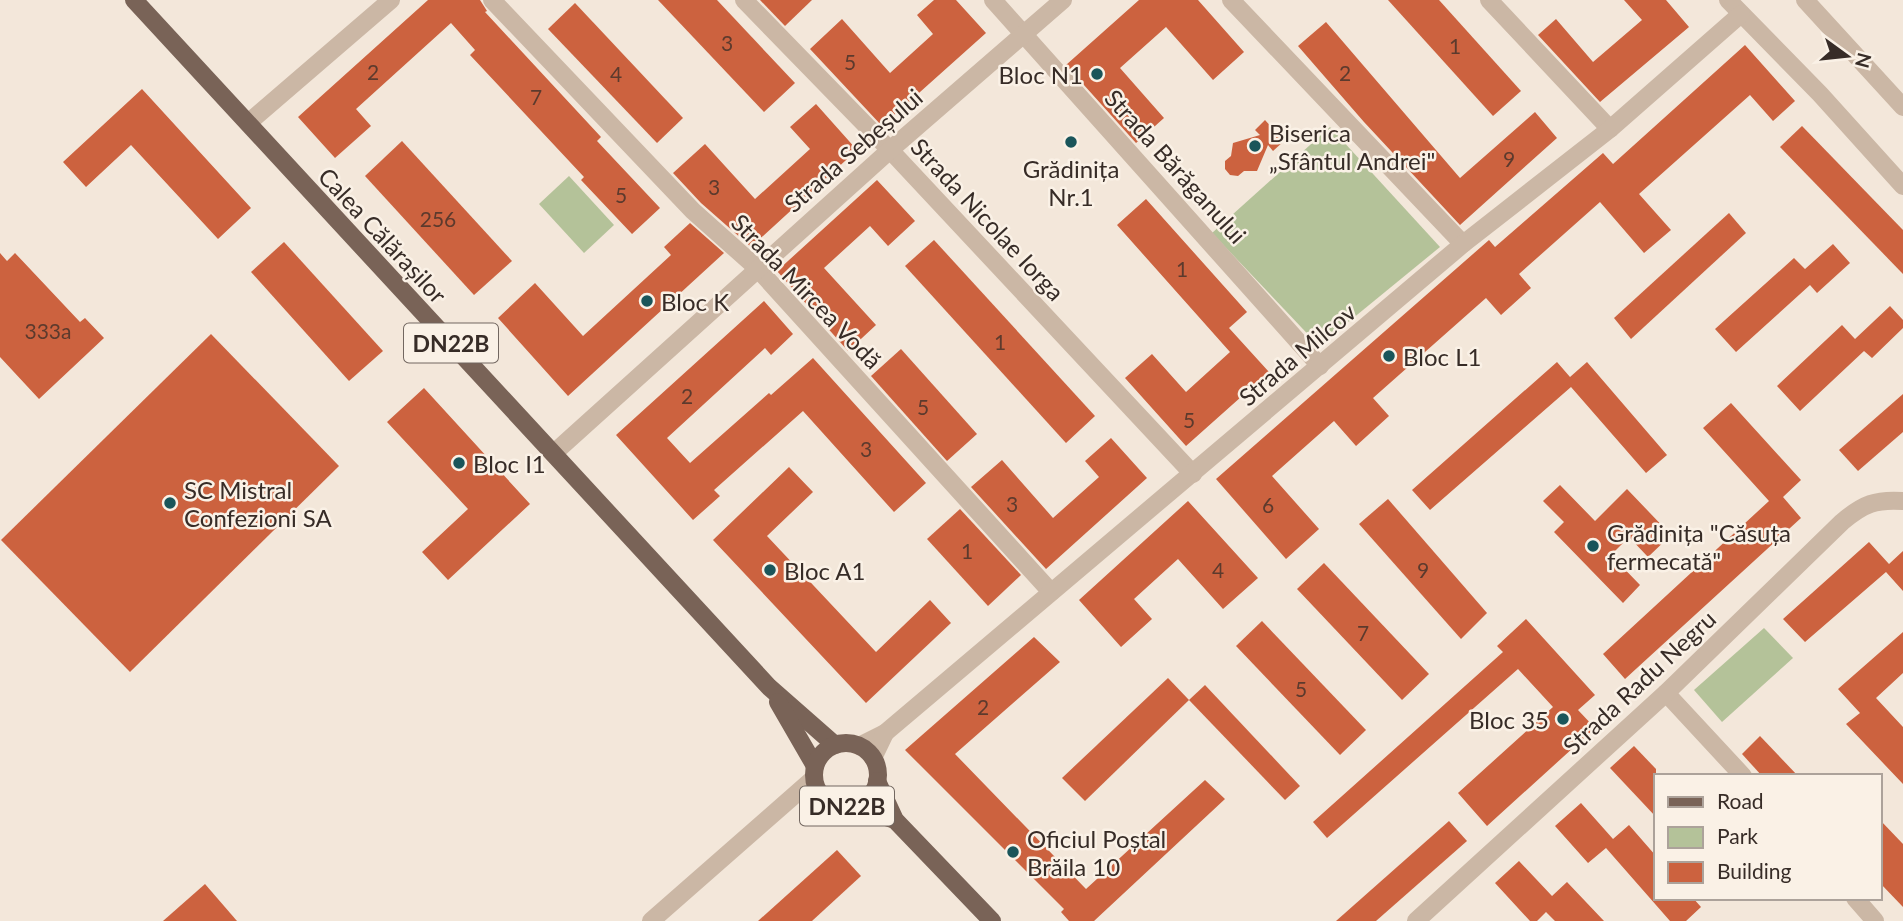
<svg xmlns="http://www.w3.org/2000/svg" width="1903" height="921" viewBox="0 0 1903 921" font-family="Lato,sans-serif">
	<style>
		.green { fill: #b4c299 }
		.building { fill: #cc623f }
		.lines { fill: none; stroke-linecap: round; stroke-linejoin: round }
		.minor { stroke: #cbb7a5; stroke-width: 18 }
		.primary { stroke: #796357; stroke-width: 18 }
		.poi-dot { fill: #1a555a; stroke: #faf1e6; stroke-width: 2.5 }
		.labels { text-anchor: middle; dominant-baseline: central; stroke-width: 5; stroke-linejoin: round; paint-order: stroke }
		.number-label { font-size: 21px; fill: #5c3a2d }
		.shield { fill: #faf1e6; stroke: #726760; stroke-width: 2 }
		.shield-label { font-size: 23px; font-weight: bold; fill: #372c27 }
		.poi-label { font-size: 24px; fill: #372c27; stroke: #faf1e6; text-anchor: start }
		.street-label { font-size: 24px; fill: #372c27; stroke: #faf1e6 }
	</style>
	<rect width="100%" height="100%" fill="#f3e7da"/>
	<g class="green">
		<path d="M1330,127L1440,247L1319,346L1212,233Z"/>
		<path d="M569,176L614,225L584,253L539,204Z"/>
		<path d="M1764,628L1793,658L1722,722L1694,690Z"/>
	</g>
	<g class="building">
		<path d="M428,0H480L487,11L485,12L601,137L597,141L660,208L632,234L581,180L584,177L470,55L475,50L451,23L356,109L371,126L335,158L298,117Z"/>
		<path d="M658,0H717L795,83L764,112Z"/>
		<path d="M760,0H812L785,26Z"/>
		<path d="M934,0H956L986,33L882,126L810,49L842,19L890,73L933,34L917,15Z"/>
		<path d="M1139,0H1198L1244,52L1213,80L1166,27L1120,68L1164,118L1136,143L1066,65Z"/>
		<path d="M1388,0H1439L1521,91L1493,116Z"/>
		<path d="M1624,0H1666L1689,27L1600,102L1538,35L1556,19L1593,62L1642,20Z"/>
		<path d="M575,3L683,118L657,143L548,29Z"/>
		<path d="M1326,22L1460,178L1535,112L1557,138L1460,225L1364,122L1298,46Z"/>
		<path d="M1745,45L1795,101L1773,121L1750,95L1639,194L1671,230L1644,253L1600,202L1519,274L1531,288L1501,315L1486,298L1373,398L1389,416L1356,446L1334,421L1272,476L1319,529L1286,559L1216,479L1489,240L1495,247L1603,153L1613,164Z"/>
		<path d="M142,89L251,208L218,239L131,145L86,187L63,162Z"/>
		<path d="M816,104L857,150L751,247L701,203L673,173L705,144L755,199L810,149L790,127Z"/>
		<path d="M1265,120L1284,141L1273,151L1268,145L1257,171H1244L1238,176L1230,175L1225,169V161L1231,156L1233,143L1260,135L1255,130Z"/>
		<path d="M1802,126L1903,230V274L1780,147Z"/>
		<path d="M402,141L512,261L474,295L365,176Z"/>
		<path d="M877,180L915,221L888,246L870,226L824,268L876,325L848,351L777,271Z"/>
		<path d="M1146,199L1247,312L1229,328L1269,372L1186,446L1125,378L1152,354L1186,392L1230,352L1117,225Z"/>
		<path d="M1729,213L1746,233L1631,339L1614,318Z"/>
		<path d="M690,223L724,253L568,396L498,318L535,283L583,336L671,255L664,247Z"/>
		<path d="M934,240L1095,416L1066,443L905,266Z"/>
		<path d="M284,242L383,351L349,381L251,272Z"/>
		<path d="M1833,244L1850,263L1817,293L1810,285L1736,352L1715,329L1794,258L1805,269Z"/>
		<path d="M0,253L7,261L15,253L80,322L85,318L104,338L39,399L0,357Z"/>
		<path d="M764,301L793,334L771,355L765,348L667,438L690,463L769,393L771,395L813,358L926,483L894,512L803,411L714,490L720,496L693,520L616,435Z"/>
		<path d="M1890,306L1903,320V328L1872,358L1864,351L1800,411L1777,386L1842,325L1855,339Z"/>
		<path d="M211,334L339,466L130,672L1,540Z"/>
		<path d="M901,349L977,434L947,461L871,376Z"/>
		<path d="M1557,362L1570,377L1587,362L1667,455L1646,473L1571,387L1430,510L1412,490Z"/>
		<path d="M424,388L530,504L448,580L422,552L468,509L387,422Z"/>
		<path d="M1903,394V432L1858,471L1839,450Z"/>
		<path d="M1731,403L1801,480L1783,497L1801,518L1625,679L1603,654L1769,501L1703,428Z"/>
		<path d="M1111,438L1147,478L1046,569L971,487L1002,460L1053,518L1099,477L1085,461Z"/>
		<path d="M789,467L813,492L767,536L876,652L930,600L951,623L866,703L713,540Z"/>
		<path d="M1560,485L1595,521L1627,489L1671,535L1648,557L1629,537L1611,555L1640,585L1623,603L1554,532L1564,522L1543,501Z"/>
		<path d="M1388,499L1487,613L1461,639L1359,524Z"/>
		<path d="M1188,501L1258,578L1223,609L1178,559L1134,599L1152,619L1121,647L1079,600Z"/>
		<path d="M960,509L1021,575L988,606L927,539Z"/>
		<path d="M1869,542L1889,564L1903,551V591L1886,572L1805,642L1783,619Z"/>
		<path d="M1324,563L1429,674L1402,700L1297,589Z"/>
		<path d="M1526,619L1595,695L1578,710L1595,728L1487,826L1458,793L1553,707L1518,669L1327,838L1313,822L1503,652L1497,646Z"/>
		<path d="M1262,621L1366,730L1340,755L1236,646Z"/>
		<path d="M1903,632V673L1876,698L1903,727V784L1846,724L1860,713L1838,689Z"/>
		<path d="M1034,637L1060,662L955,754L1086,889L1205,780L1225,799L1094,921H1069L1061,912L1064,909L905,750Z"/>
		<path d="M1168,678L1189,700L1085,801L1062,778Z"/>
		<path d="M1205,685L1300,786L1285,800L1189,700Z"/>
		<path d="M1760,736L1798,776H1762L1742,754Z"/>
		<path d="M1634,746L1656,769V817L1610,768Z"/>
		<path d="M1581,803L1613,839L1629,825L1656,856V898H1693L1701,907L1686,921H1670L1606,848L1588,863L1555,826Z"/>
		<path d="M1880,820L1903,844V907L1880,883Z"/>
		<path d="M1449,821L1467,841L1376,921H1336Z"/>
		<path d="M837,850L861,876L812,921H758Z"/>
		<path d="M1519,861L1552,896L1567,882L1604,921H1555L1546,912L1537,921H1530L1495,883Z"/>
		<path d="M205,884L237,921H163Z"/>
	</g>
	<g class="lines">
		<g class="minor">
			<path d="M492,0L693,211L757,268L1051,592"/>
			<path d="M744,0L890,150L1193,474"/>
			<path d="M993,0L1320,366"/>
			<path d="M1231,0L1463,244"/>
			<path d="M1489,0L1610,129"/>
			<path d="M1728,0L1820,94L1903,186"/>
			<path d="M1805,0L1903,107"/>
			<path d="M248,123L391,0"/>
			<path d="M554,453L890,150L1063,0"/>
			<path d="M1666,693L1743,776"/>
			<path d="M859,746L885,733L1463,244L1610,129L1741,14"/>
			<path d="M873,758L885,733"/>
			<path d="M1855,898L1875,921"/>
			<path d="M651,921L814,778"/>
			<path d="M1416,921L1666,693L1842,522C1863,504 1876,499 1903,501"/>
		</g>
		<g class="primary">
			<path d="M134,0L769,687L835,745"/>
			<path d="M778,702L815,766"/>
			<circle cx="846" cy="775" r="32"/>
			<path d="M877,781L895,820L992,921"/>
			<path d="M853,806L895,820"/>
		</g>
	</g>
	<g class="poi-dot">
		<circle cx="1097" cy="74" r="7"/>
		<circle cx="1071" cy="142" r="7"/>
		<circle cx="1255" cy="146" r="7"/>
		<circle cx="647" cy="301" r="7"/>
		<circle cx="1389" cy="356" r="7"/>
		<circle cx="459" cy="463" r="7"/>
		<circle cx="170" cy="503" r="7"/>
		<circle cx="1593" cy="546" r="7"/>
		<circle cx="770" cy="570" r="7"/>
		<circle cx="1563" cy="719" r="7"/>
		<circle cx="1013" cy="852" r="7"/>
	</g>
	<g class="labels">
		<g class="number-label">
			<text x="727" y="42">3</text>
			<text x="1455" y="45">1</text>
			<text x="850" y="61">5</text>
			<text x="373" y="71">2</text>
			<text x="1345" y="72">2</text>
			<text x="616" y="73">4</text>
			<text x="536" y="96">7</text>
			<text x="1509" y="158">9</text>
			<text x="714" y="186">3</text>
			<text x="621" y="194">5</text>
			<text x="438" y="218">256</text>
			<text x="1182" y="268">1</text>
			<text x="48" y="330">333a</text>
			<text x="1000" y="341">1</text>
			<text x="687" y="395">2</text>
			<text x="923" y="406">5</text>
			<text x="1189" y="419">5</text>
			<text x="866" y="448">3</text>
			<text x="1012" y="503">3</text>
			<text x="1268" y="504">6</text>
			<text x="967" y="550">1</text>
			<text x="1218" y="569">4</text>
			<text x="1423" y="569">9</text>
			<text x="1363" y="632">7</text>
			<text x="1301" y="688">5</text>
			<text x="983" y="706">2</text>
		</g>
		<g class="shield">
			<rect x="404" y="323.5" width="94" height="39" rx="5"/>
			<rect x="800" y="786.5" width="94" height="39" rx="5"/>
		</g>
		<g class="shield-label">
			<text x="451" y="343">DN22B</text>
			<text x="847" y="806">DN22B</text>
		</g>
		<g class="poi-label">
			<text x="1083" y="74" text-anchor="end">Bloc N1</text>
			<text x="1269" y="132">Biserica<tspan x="1269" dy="28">„Sfântul Andrei"</tspan></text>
			<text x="1071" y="168" text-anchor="middle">Grădinița<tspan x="1071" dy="28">Nr.1</tspan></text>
			<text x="661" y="301">Bloc K</text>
			<text x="1403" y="356">Bloc L1</text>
			<text x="473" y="463">Bloc I1</text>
			<text x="184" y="489">SC Mistral<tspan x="184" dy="28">Confezioni SA</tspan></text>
			<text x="1607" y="532">Grădinița "Căsuța<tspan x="1607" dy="28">fermecată"</tspan></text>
			<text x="784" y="570">Bloc A1</text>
			<text x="1549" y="719" text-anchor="end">Bloc 35</text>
			<text x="1027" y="838">Oficiul Poștal<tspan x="1027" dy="28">Brăila 10</tspan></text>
		</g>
		<g class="street-label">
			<text transform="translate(853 150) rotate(-41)">Strada Sebeșului</text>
			<text transform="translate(1176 166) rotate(48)">Strada Bărăganului</text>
			<text transform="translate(988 219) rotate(47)">Strada Nicolae Iorga</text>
			<text transform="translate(383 235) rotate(47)">Calea Călărașilor</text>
			<text transform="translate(807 291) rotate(46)">Strada Mircea Vodă</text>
			<text transform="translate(1297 354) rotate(-40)">Strada Milcov</text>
			<text transform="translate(1639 682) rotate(-43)">Strada Radu Negru</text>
		</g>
	</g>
	<rect x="1654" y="774" width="228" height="126" fill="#faf1e6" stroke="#aca29a" stroke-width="2"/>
	<rect x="1668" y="797" width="35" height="10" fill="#796357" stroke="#aca29a" stroke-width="2"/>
	<text x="1717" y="809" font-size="21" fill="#372c27">Road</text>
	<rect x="1668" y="827" width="35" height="21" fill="#b4c299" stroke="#aca29a" stroke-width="2"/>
	<text x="1717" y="844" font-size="21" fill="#372c27">Park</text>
	<rect x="1668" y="862" width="35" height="21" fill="#cc623f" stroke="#aca29a" stroke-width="2"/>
	<text x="1717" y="879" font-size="21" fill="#372c27">Building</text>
	<g transform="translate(1847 56) rotate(105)" stroke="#faf1e6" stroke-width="5" paint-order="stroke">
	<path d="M0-5L12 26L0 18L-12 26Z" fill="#372c27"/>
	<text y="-10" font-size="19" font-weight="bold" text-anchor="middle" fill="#372c27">N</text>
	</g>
</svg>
